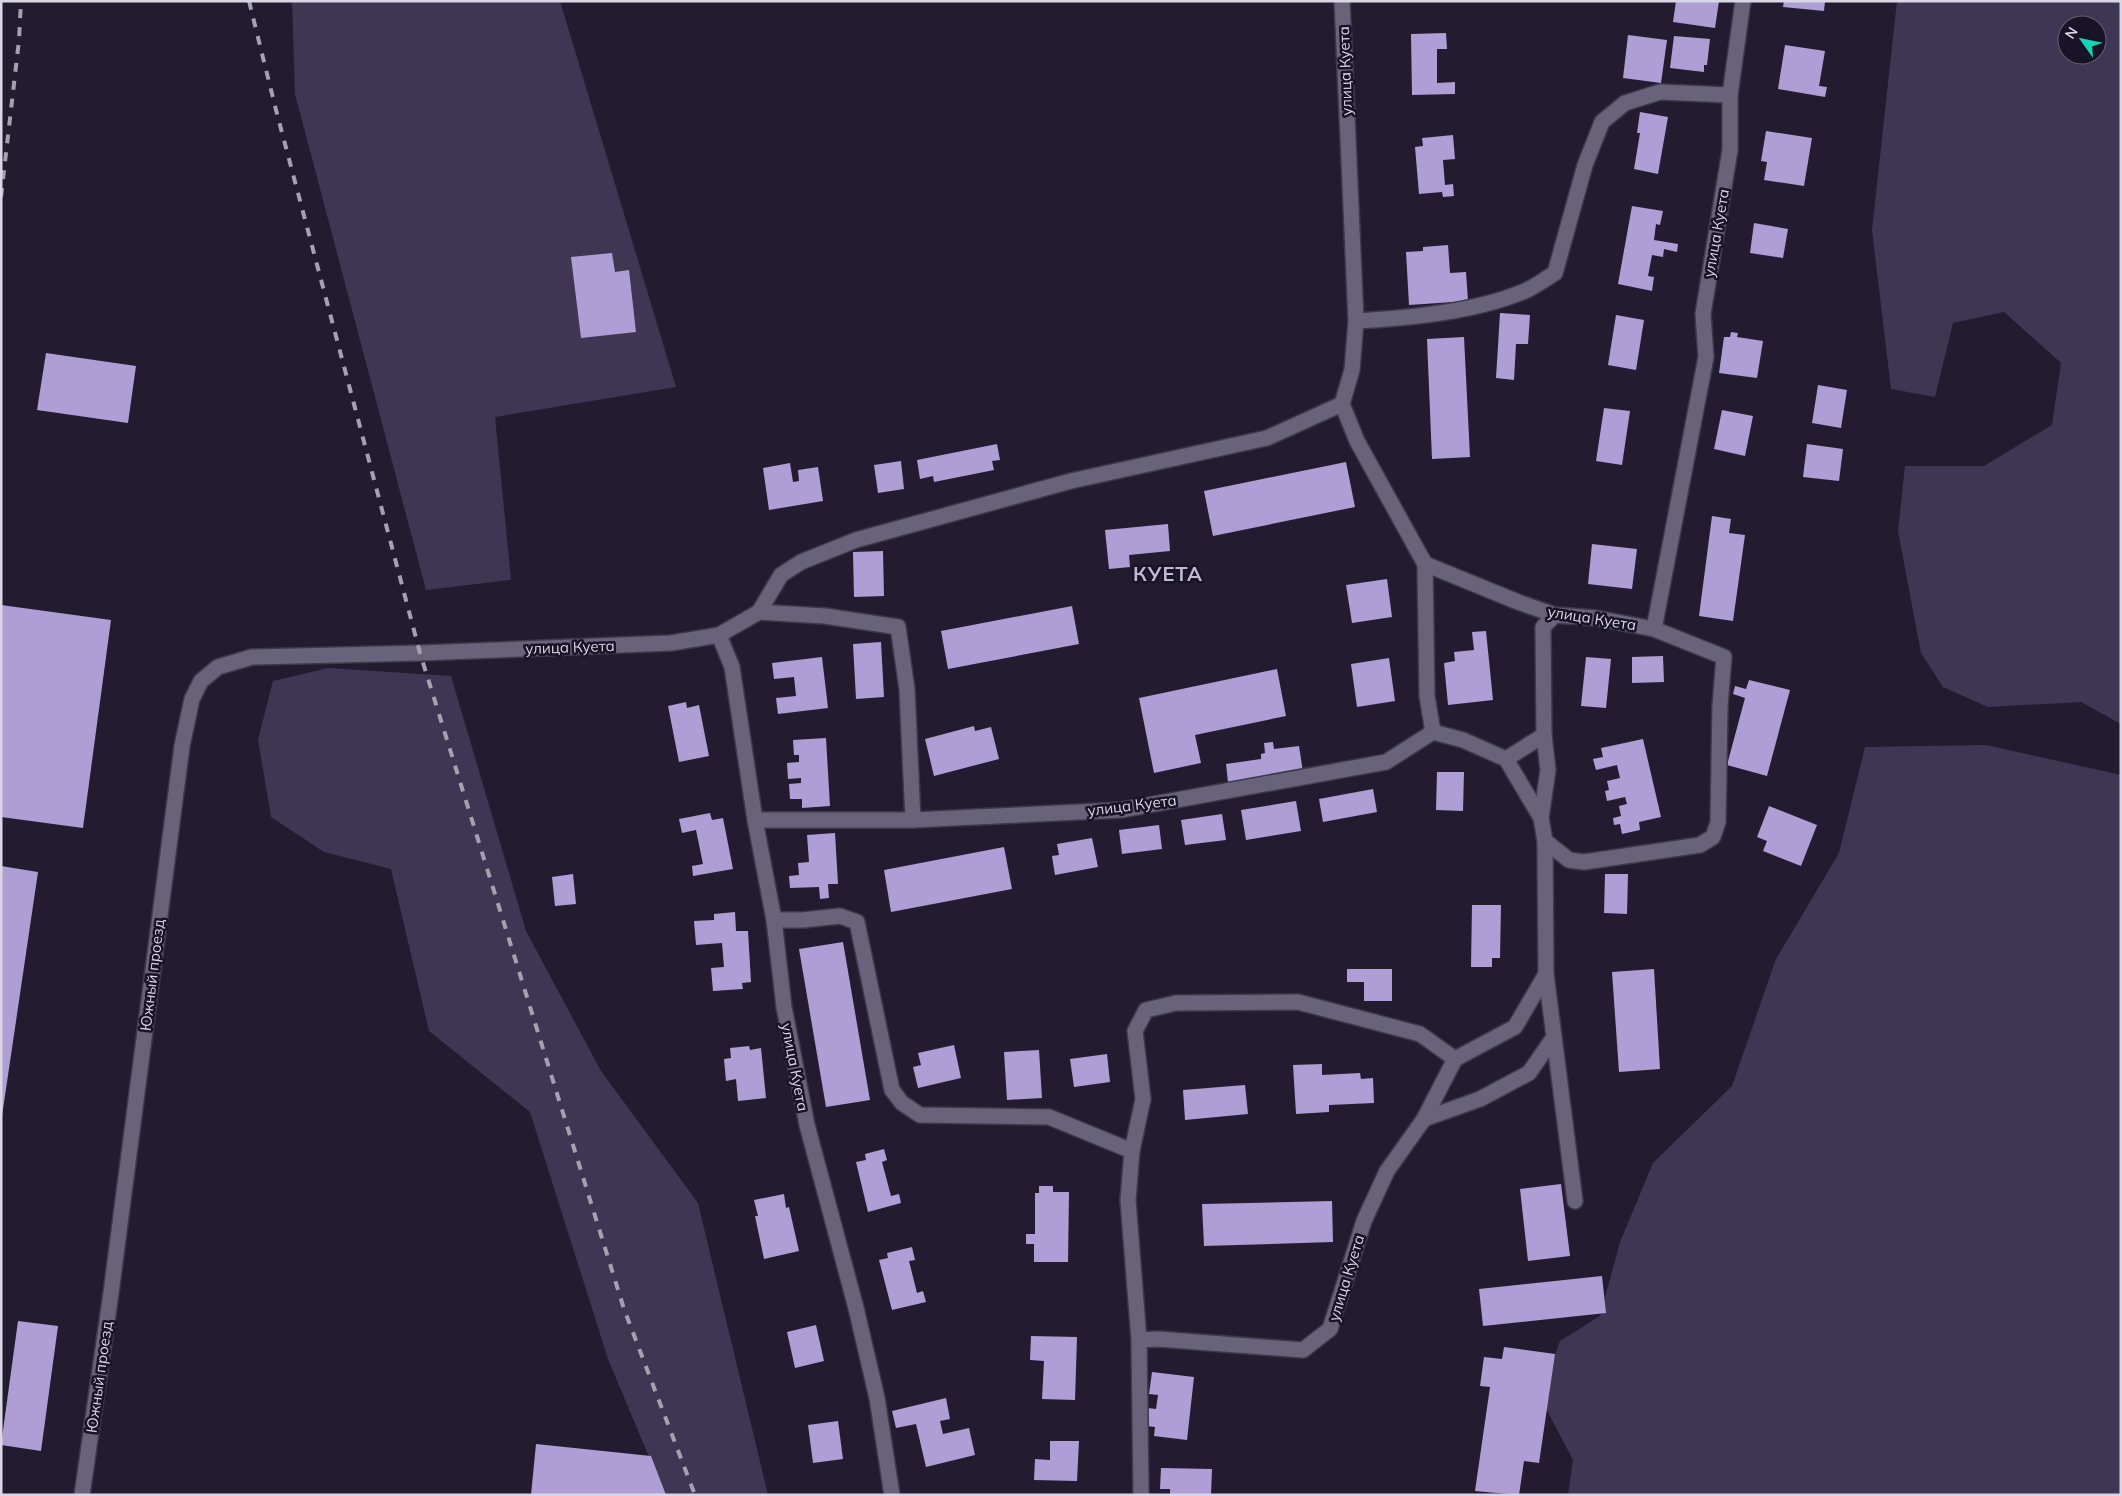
<svg xmlns="http://www.w3.org/2000/svg" width="2122" height="1496" viewBox="0 0 2122 1496" font-family="Mulish,sans-serif">
	<style>
		.green { fill: #3f3654; fill-rule: evenodd }
		.building { fill: #ae9ed5 }
		.lines { fill: none; stroke-linecap: round; stroke-linejoin: round }
		.street-casing { stroke: #3d384a; stroke-width: 18 }
		.street { stroke: #69627b; stroke-width: 15 }
		.rail { stroke: #a5a1b1; stroke-width: 4; stroke-dasharray: 9 9; stroke-linecap: butt }
		.labels { text-anchor: middle; dominant-baseline: central; stroke-width: 5; stroke-linejoin: round; paint-order: stroke }
		.street-label { font-size: 15px; fill: #dad7e5; stroke: #191327 }
		.district-label { font-size: 20px; font-weight: bold; letter-spacing: 1px; fill: #c1bad6; stroke: #191327 }
	</style>
	<rect width="100%" height="100%" fill="#231c31"/>
	<g class="green">
		<path d="M292,1H560L676,387L495,417L511,580L426,590L295,94Z"/>
		<path d="M1897,1H2121V724L2081,702L1988,707L1943,687L1921,653L1898,531L1905,466H1984L2052,425L2061,363L2004,312L1953,323L1935,397L1891,389L1872,230ZM2067,25H2097V55H2067Z"/>
		<path d="M328,668L451,676L526,931L601,1071L698,1203L768,1495H665L608,1359L530,1112L429,1031L391,869L324,852L271,817L258,740L273,681Z"/>
		<path d="M1986,745L2121,775V1495H1568L1573,1460L1540,1397L1560,1341L1600,1316L1620,1242L1653,1163L1732,1086L1776,959L1839,853L1865,747Z"/>
	</g>
	<g class="building">
		<path d="M1676,1H1719L1715,28L1673,22Z"/>
		<path d="M1784,1H1825L1824,11L1783,7Z"/>
		<path d="M1446,33L1447,49H1437V83L1455,82V94L1412,95L1411,34Z"/>
		<path d="M1628,35L1667,40L1661,83L1623,78Z"/>
		<path d="M1674,36L1710,39L1707,65H1704V72L1670,68Z"/>
		<path d="M1785,45L1825,51L1819,86L1827,87L1825,97L1778,89Z"/>
		<path d="M1640,112L1668,117L1658,174L1634,169L1640,133H1637Z"/>
		<path d="M1766,131L1812,138L1804,186L1764,180L1767,162L1761,161Z"/>
		<path d="M1453,135L1455,159L1443,160L1445,185L1453,184L1454,196L1443,197L1442,192L1419,194L1415,147L1423,146L1422,138Z"/>
		<path d="M1632,206L1663,211L1660,225L1656,224L1654,240L1678,244L1677,252L1664,249L1663,257L1652,255L1648,276L1654,277L1652,291L1618,284Z"/>
		<path d="M1754,223L1788,229L1783,258L1750,253Z"/>
		<path d="M1448,245L1450,273L1466,272L1468,301L1409,305L1406,252L1423,251V247Z"/>
		<path d="M612,253L615,272L629,270L636,332L581,338L571,257Z"/>
		<path d="M1500,313L1530,315L1528,344H1516L1514,380L1496,378Z"/>
		<path d="M1616,315L1644,320L1636,370L1608,365Z"/>
		<path d="M1731,332L1738,333L1737,337L1763,341L1757,378L1719,373L1724,337H1730Z"/>
		<path d="M1464,337L1470,457L1432,459L1427,339Z"/>
		<path d="M46,353L136,366L128,423L37,410Z"/>
		<path d="M1818,385L1847,390L1841,428L1812,423Z"/>
		<path d="M1604,408L1630,411L1622,465L1596,461Z"/>
		<path d="M1722,410L1753,416L1745,456L1714,449Z"/>
		<path d="M997,444L1000,460L992,461L994,470L934,482L933,476L920,479L917,460Z"/>
		<path d="M1807,444L1843,449L1839,481L1803,477Z"/>
		<path d="M901,461L904,489L878,493L874,465Z"/>
		<path d="M1346,462L1355,507L1213,536L1204,491Z"/>
		<path d="M790,463L793,482L799,481L798,470L818,467L823,501L769,510L763,468Z"/>
		<path d="M1712,516L1731,519L1729,533L1745,535L1733,621L1699,616Z"/>
		<path d="M1168,524L1170,551L1129,555L1130,567L1109,569L1105,530Z"/>
		<path d="M1592,544L1637,549L1632,589L1588,584Z"/>
		<path d="M883,551L884,596L854,597L853,552Z"/>
		<path d="M1387,579L1392,617L1352,623L1346,585Z"/>
		<path d="M1,605L111,620L83,828L1,817Z"/>
		<path d="M1072,606L1079,644L948,669L941,631Z"/>
		<path d="M1486,631L1493,700L1448,705L1444,663L1455,661L1454,652L1474,650L1472,632Z"/>
		<path d="M881,642L884,697L856,699L853,644Z"/>
		<path d="M1663,656L1664,682L1632,683V657Z"/>
		<path d="M822,657L828,708L778,714L776,698L796,696L794,677L774,679L772,663Z"/>
		<path d="M1586,657L1611,659L1606,708L1581,706Z"/>
		<path d="M1389,658L1395,701L1357,707L1351,664Z"/>
		<path d="M1277,669L1286,716L1195,735L1201,763L1154,773L1139,698Z"/>
		<path d="M1749,680L1790,690L1767,776L1727,765L1745,698L1733,694L1735,686L1746,689Z"/>
		<path d="M686,702L687,708L699,705L709,756L679,762L668,706Z"/>
		<path d="M974,726L975,731L991,727L999,759L934,776L925,739Z"/>
		<path d="M826,738L830,806L802,808V799H790L789,784L801,783V778L788,779L787,763L799,762V755H794L793,740Z"/>
		<path d="M1643,739L1661,817L1639,822L1640,830L1622,834L1620,824L1614,825L1613,818L1621,816L1619,806L1627,804L1625,797L1607,801L1605,791L1609,790L1607,781L1620,778L1617,765L1596,770L1593,759L1603,757L1601,748Z"/>
		<path d="M1273,742L1274,749L1299,746L1303,772L1228,782L1226,764L1261,759V754L1265,753L1264,743Z"/>
		<path d="M1437,772H1464L1463,811L1436,810Z"/>
		<path d="M1373,789L1377,812L1323,822L1319,799Z"/>
		<path d="M1296,801L1301,831L1246,840L1241,810Z"/>
		<path d="M1769,806L1817,825L1801,866L1763,851L1767,841L1757,837Z"/>
		<path d="M710,813L712,820L723,818L733,869L693,876L692,866L703,864L696,830L682,833L679,819Z"/>
		<path d="M1222,814L1226,840L1185,845L1181,820Z"/>
		<path d="M1159,825L1162,849L1122,854L1119,830Z"/>
		<path d="M835,833L838,884H828L829,898L820,899L819,887L790,888L789,876L799,875L798,863L809,862L807,835Z"/>
		<path d="M1092,838L1098,867L1055,875L1052,856L1059,855L1057,844Z"/>
		<path d="M1004,847L1012,889L891,912L884,870Z"/>
		<path d="M1,866L38,872L2,1116H1Z"/>
		<path d="M573,874L576,904L555,906L552,877Z"/>
		<path d="M1605,874H1628L1627,914L1604,913Z"/>
		<path d="M1472,905H1501L1500,958H1492V967H1471Z"/>
		<path d="M735,912L736,931H748L751,982L742,983L743,989L713,991L711,968L724,967L722,943L696,945L694,921L714,920V914Z"/>
		<path d="M843,942L870,1100L826,1107L799,949Z"/>
		<path d="M1347,969H1392V1001H1364V982H1347Z"/>
		<path d="M1654,969L1660,1069L1619,1072L1612,972Z"/>
		<path d="M954,1045L961,1078L918,1088L913,1067L921,1065L918,1053Z"/>
		<path d="M749,1046L750,1050L761,1048L766,1098L738,1101L736,1079L726,1081L724,1059L731,1058L730,1048Z"/>
		<path d="M1039,1050L1042,1098L1007,1100L1004,1052Z"/>
		<path d="M1107,1054L1110,1082L1074,1087L1070,1059Z"/>
		<path d="M1322,1064V1075L1360,1073L1361,1079L1373,1078L1374,1103L1329,1105V1112L1296,1114L1293,1065Z"/>
		<path d="M1245,1085L1248,1114L1185,1120L1183,1090Z"/>
		<path d="M884,1149L887,1160L882,1162L891,1196L899,1194L901,1203L868,1212L856,1162L866,1160L865,1154Z"/>
		<path d="M1561,1184L1570,1256L1528,1261L1520,1189Z"/>
		<path d="M1039,1186H1053V1192H1069L1068,1262H1034V1244H1026V1234H1035V1193H1039Z"/>
		<path d="M784,1194L786,1208L789,1207L799,1251L764,1259L755,1216H758L754,1200Z"/>
		<path d="M1332,1201L1333,1242L1204,1246L1202,1204Z"/>
		<path d="M912,1247L915,1260L909,1261L917,1293L923,1291L926,1302L892,1310L879,1260L888,1258L887,1253Z"/>
		<path d="M1602,1276L1606,1313L1483,1326L1479,1289Z"/>
		<path d="M18,1321L58,1326L41,1451L1,1445Z"/>
		<path d="M816,1325L824,1361L795,1368L787,1332Z"/>
		<path d="M1031,1336L1077,1337L1075,1400L1042,1399L1044,1361L1030,1360Z"/>
		<path d="M1504,1347L1555,1354L1539,1463L1524,1461L1519,1495L1475,1491L1490,1387L1480,1386L1484,1357L1502,1359Z"/>
		<path d="M1152,1372L1194,1377L1187,1440L1154,1436L1155,1427L1146,1426L1148,1408L1156,1409L1158,1395L1149,1394Z"/>
		<path d="M946,1398L950,1419L940,1421L943,1434L969,1428L975,1455L926,1467L916,1424L896,1428L892,1411Z"/>
		<path d="M838,1421L843,1459L813,1463L808,1425Z"/>
		<path d="M1050,1441H1079L1077,1481L1034,1480L1035,1459L1050,1460Z"/>
		<path d="M536,1444L651,1456L666,1495H531Z"/>
		<path d="M1161,1468L1212,1469L1211,1495H1170V1489H1160Z"/>
	</g>
	<g class="lines">
		<defs>
			<g id="street">
				<path d="M1356,321C1410,318 1475,312 1525,291C1536,286 1545,279 1555,273L1585,165L1602,122L1625,103L1660,92L1730,95"/>
				<path d="M1342,404L1357,441L1425,564L1518,602L1555,615L1596,618L1654,629L1706,357L1703,314L1730,150V95L1743,1"/>
				<path d="M1425,564L1427,696L1433,732L1463,740L1506,759L1541,818L1545,841L1546,974L1575,1201"/>
				<path d="M759,612L825,616L898,627L907,689L913,820L1121,810L1386,762L1433,732"/>
				<path d="M719,635L732,667L755,820L774,920L784,1007L807,1125L856,1308L877,1398L892,1495"/>
				<path d="M1506,759L1544,735"/>
				<path d="M1541,818L1548,770L1544,735L1543,627L1555,615"/>
				<path d="M755,820H913"/>
				<path d="M1545,841L1569,860L1584,862L1700,845L1713,837L1718,822L1720,706L1724,657L1654,629"/>
				<path d="M774,920H803L840,916L857,922L892,1090L902,1103L920,1115L1049,1117L1132,1151"/>
				<path d="M1424,1119L1480,1099L1529,1073L1554,1037"/>
				<path d="M1139,1340L1128,1200L1132,1151L1143,1099L1135,1031L1146,1010L1176,1003L1298,1002L1420,1034L1455,1059"/>
				<path d="M82,1495L111,1293L182,746L192,699L201,681L218,667L252,657L420,653L671,643L719,635L759,612L781,575L801,562L856,540L1071,481L1267,438L1342,404L1352,370L1356,321L1342,1"/>
				<path d="M1141,1495L1139,1340L1158,1339L1303,1350L1330,1329L1364,1221L1387,1171L1424,1119L1455,1059L1515,1027L1546,974"/>
			</g>
		</defs>
		<use href="#street" class="street-casing"/>
		<use href="#street" class="street"/>
		<g class="rail">
			<path d="M249,1L276,110L420,653L624,1309L695,1495"/>
			<path d="M1,197L19,40L21,1"/>
		</g>
	</g>
	<g class="labels">
		<g class="street-label">
			<text transform="translate(1345 71) rotate(-92)">улица Куета</text>
			<text transform="translate(1716 233) rotate(-80)">улица Куета</text>
			<text transform="translate(1592 618) rotate(9)">улица Куета</text>
			<text transform="translate(570 647) rotate(-2)">улица Куета</text>
			<text transform="translate(1132 805) rotate(-7)">улица Куета</text>
			<text transform="translate(152 975) rotate(-83)">Южный проезд</text>
			<text transform="translate(795 1067) rotate(79)">улица Куета</text>
			<text transform="translate(1346 1278) rotate(-73)">улица Куета</text>
			<text transform="translate(99 1377) rotate(-82)">Южный проезд</text>
		</g>
		<g class="district-label">
			<text x="1168" y="573">КУЕТА</text>
		</g>
	</g>
	<rect width="2122" height="1496" fill="none" stroke="#dad7e5" stroke-width="5"/>
	<g transform="translate(2082 40) rotate(303)"><circle r="24" fill="#191327" stroke="#666173"/>
	<path d="M0-4L9 19L0 12L-9 19Z" fill="#16d5b3"/>
	<text y="-8" font-size="14" font-weight="bold" text-anchor="middle" fill="#dad7e5">N</text>
	</g>
</svg>
